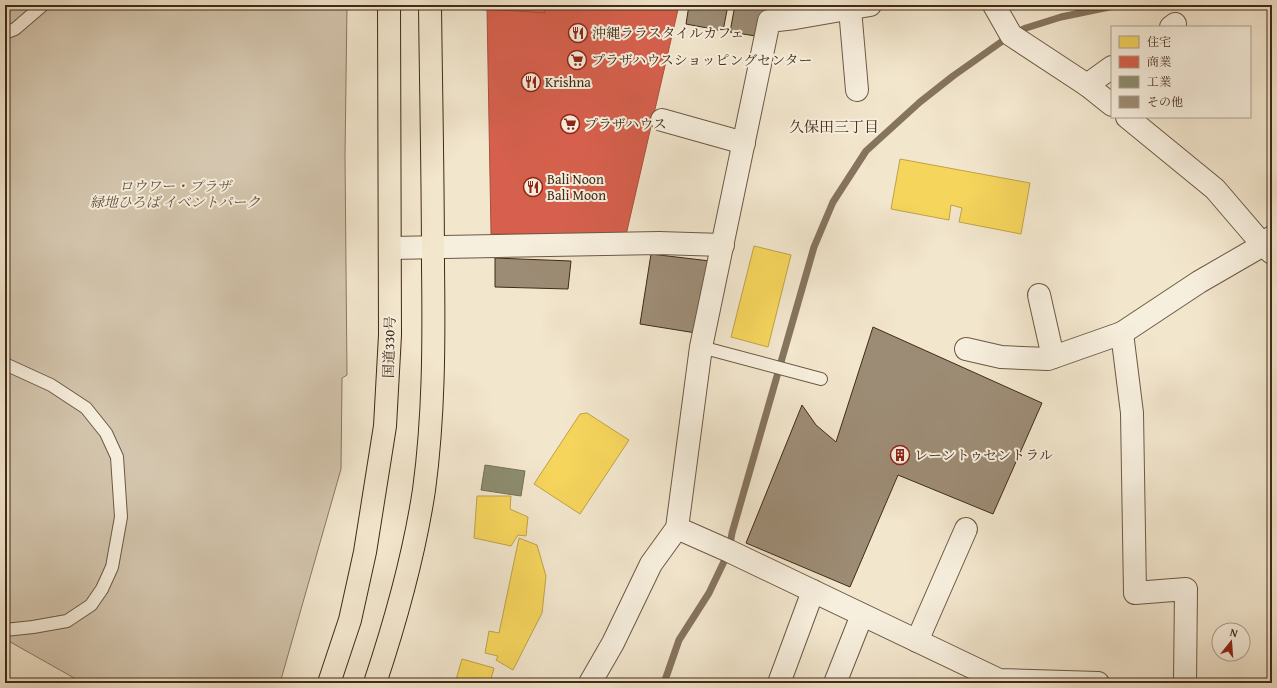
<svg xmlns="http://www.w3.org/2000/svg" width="1277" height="688" viewBox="0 0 1277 688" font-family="'Gentium Book Plus','Noto Serif JP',serif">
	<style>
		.green { fill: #d4c6ae; stroke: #8a7862 }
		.homes { fill: #f6d55c; stroke: #bfa247 }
		.shops { fill: #d6604d; stroke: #a9503c }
		.industry { fill: #8c8c6e; stroke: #756f54 }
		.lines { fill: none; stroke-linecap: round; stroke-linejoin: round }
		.stream { stroke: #86745f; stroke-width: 7 }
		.building { fill: #9d8c75; stroke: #402a16 }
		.lane-casing { stroke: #6c5944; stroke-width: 14 }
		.street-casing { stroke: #6c5944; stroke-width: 24 }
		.highway-casing { stroke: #402a16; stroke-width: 24 }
		.lane { stroke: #f7efde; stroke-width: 12 }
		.street { stroke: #f7efde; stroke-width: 22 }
		.highway { stroke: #f2e6cd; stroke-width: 22 }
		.labels { text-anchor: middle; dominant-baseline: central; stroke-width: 4; stroke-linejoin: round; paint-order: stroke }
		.poi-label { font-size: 14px; fill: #402a16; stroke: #f7efde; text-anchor: start }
		.park-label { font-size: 14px; font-style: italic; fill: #65513c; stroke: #f7efde }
		.street-label { font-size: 14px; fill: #402a16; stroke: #f7efde }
		.neighbourhood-label { font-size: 15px; fill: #402a16; stroke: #f7efde }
	</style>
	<rect width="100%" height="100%" fill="#f2e6cd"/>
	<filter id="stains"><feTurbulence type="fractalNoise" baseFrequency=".005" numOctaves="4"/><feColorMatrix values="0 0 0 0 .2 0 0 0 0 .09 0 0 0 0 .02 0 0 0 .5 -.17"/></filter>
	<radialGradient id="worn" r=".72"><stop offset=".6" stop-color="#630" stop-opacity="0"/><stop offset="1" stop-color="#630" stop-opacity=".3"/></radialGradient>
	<path class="green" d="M5,5H347L345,156L347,375L342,378L341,469L280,683H83L5,639Z"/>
	<g class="homes">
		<path d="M900,159L1030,183L1021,234L959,222L962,208L951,205L949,220L891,209Z"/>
		<path d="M754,246L791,255L768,347L731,337Z"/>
		<path d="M587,413L629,440L580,514L534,484L580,414Z"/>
		<path d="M477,496H511L510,509L528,517L526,536L518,535L511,546L474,538Z"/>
		<path d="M519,538L537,545L546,576L542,613L513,670L496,660L498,656L485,653L489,631L499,633Z"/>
		<path d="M462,659L494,668L490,683H455Z"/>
	</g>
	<g class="shops">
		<path d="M472,5H545V13L472,9Z"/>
		<path d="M545,5H679L626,235L491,234L487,9L545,13Z"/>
	</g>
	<path class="industry" d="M485,465L525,471L521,496L481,490Z"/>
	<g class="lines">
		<path class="stream" d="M664,683L679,640L709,593L729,551L732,533L814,247L833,202L866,151L920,102L953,76L1011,35L1026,28L1061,17L1119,5"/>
	</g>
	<g class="building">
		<path d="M689,5H728L723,31L686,24Z"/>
		<path d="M735,5H768L762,37L730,32Z"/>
		<path d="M651,254L710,261L696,333L640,324Z"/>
		<path d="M495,258L571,261L568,289L495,287Z"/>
		<path d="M873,327L1042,403L993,514L898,475L850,587L746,543L802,405L816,425L836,442Z"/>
	</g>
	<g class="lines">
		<defs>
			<g id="lane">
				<path d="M5,33L15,29L43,5"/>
				<path d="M701,347L821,379"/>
				<path d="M5,364L51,385L86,408L106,433L117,457L121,517L112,567L102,589L91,605L67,621L33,627L5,630"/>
			</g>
			<g id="street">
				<path d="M994,5L1011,35L1087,85L1112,105"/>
				<path d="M850,9L857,90"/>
				<path d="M1171,27L1175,24"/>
				<path d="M1087,85L1112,67"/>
				<path d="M1127,117L1215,189L1263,245L1272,253"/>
				<path d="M662,120L744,143"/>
				<path d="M391,248L659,243L723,245"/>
				<path d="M1039,295L1053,357"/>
				<path d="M1122,333L1199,282L1263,245L1272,237"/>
				<path d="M966,349L1001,357L1048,359L1122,333L1132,413L1135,593L1186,589L1185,683"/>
				<path d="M677,528L729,551L999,680L1098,683"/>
				<path d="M917,641L966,529"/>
				<path d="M590,683L613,643L651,564L677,528L701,347L769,21L795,18L870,5"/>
				<path d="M779,683L813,591"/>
				<path d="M835,683L862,615"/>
			</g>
			<g id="highway">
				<path d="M329,683L350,620L365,552L385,426L390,335L389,5"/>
				<path d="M375,683C396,620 414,556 424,490C434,416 434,341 433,266C433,179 431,92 430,5"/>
			</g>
		</defs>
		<use href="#lane" class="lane-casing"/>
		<use href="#street" class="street-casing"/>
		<use href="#highway" class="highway-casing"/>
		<use href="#lane" class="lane"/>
		<use href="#street" class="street"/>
		<use href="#highway" class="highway"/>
	</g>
	<defs>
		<symbol id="restaurant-ring" viewBox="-11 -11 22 22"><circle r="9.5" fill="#f7efde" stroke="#8f2418" stroke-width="1.5"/><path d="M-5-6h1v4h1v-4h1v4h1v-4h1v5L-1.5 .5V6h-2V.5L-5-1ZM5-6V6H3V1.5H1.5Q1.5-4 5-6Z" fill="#8f2418"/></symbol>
		<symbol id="supermarket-ring" viewBox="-11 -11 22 22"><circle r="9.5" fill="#f7efde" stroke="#8f2418" stroke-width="1.5"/><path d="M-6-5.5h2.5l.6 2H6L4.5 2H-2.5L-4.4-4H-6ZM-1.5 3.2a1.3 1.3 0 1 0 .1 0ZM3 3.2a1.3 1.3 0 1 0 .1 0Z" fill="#8f2418"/></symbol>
		<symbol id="building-ring" viewBox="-11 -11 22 22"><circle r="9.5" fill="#f7efde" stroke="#8f2418" stroke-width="1.5"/><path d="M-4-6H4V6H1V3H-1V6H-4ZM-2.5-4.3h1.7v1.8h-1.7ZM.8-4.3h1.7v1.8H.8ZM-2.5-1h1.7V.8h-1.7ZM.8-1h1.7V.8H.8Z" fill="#8f2418"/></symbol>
	</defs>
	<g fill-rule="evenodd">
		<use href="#restaurant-ring" x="567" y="22" width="22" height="22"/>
		<use href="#supermarket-ring" x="566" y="49" width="22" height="22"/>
		<use href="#restaurant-ring" x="520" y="71" width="22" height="22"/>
		<use href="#supermarket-ring" x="559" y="113" width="22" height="22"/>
		<use href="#restaurant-ring" x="522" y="176" width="22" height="22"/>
		<use href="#building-ring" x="889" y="444" width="22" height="22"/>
	</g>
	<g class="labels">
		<g class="poi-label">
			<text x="592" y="33">沖縄ララスタイルカフェ</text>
			<text x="591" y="60">プラザハウスショッピングセンター</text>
			<text x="545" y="82">Krishna</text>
			<text x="584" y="124">プラザハウス</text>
			<text x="547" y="179">Bali Noon<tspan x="547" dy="16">Bali Moon</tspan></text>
			<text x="914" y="455">レーントゥセントラル</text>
		</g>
		<g class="park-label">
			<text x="175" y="186">ロウワー・プラザ<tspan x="175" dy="16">緑地ひろば イベントパーク</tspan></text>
		</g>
		<g class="street-label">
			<text transform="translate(389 347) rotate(-88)">国道330号</text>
		</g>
		<g class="neighbourhood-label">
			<text x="834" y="126">久保田三丁目</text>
		</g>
	</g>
	<rect width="1277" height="688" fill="none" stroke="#f2e6cd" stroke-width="20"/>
	<rect x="6" y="6" width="1265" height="676" fill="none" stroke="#402a16" stroke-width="2"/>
	<rect x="10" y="10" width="1257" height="668" fill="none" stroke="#402a16"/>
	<rect x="1111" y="26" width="140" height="92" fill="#f7efde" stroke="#aea08e"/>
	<rect x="1119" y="36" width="20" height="12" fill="#f6d55c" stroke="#aea08e"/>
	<text x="1147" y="46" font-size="12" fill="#402a16">住宅</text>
	<rect x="1119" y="56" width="20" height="12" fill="#d6604d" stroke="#aea08e"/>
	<text x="1147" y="66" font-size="12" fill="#402a16">商業</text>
	<rect x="1119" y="76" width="20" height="12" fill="#8c8c6e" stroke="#aea08e"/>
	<text x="1147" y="86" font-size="12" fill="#402a16">工業</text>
	<rect x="1119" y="96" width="20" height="12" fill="#9d8c75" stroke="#aea08e"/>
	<text x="1147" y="106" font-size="12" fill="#402a16">その他</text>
	<g transform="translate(1231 642) rotate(17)"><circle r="19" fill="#f7efde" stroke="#aea08e"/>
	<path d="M0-3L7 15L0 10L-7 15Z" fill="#8f2418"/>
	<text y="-6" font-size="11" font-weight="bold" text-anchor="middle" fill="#402a16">N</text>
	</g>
	<rect width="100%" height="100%" filter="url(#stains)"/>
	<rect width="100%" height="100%" fill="url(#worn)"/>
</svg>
